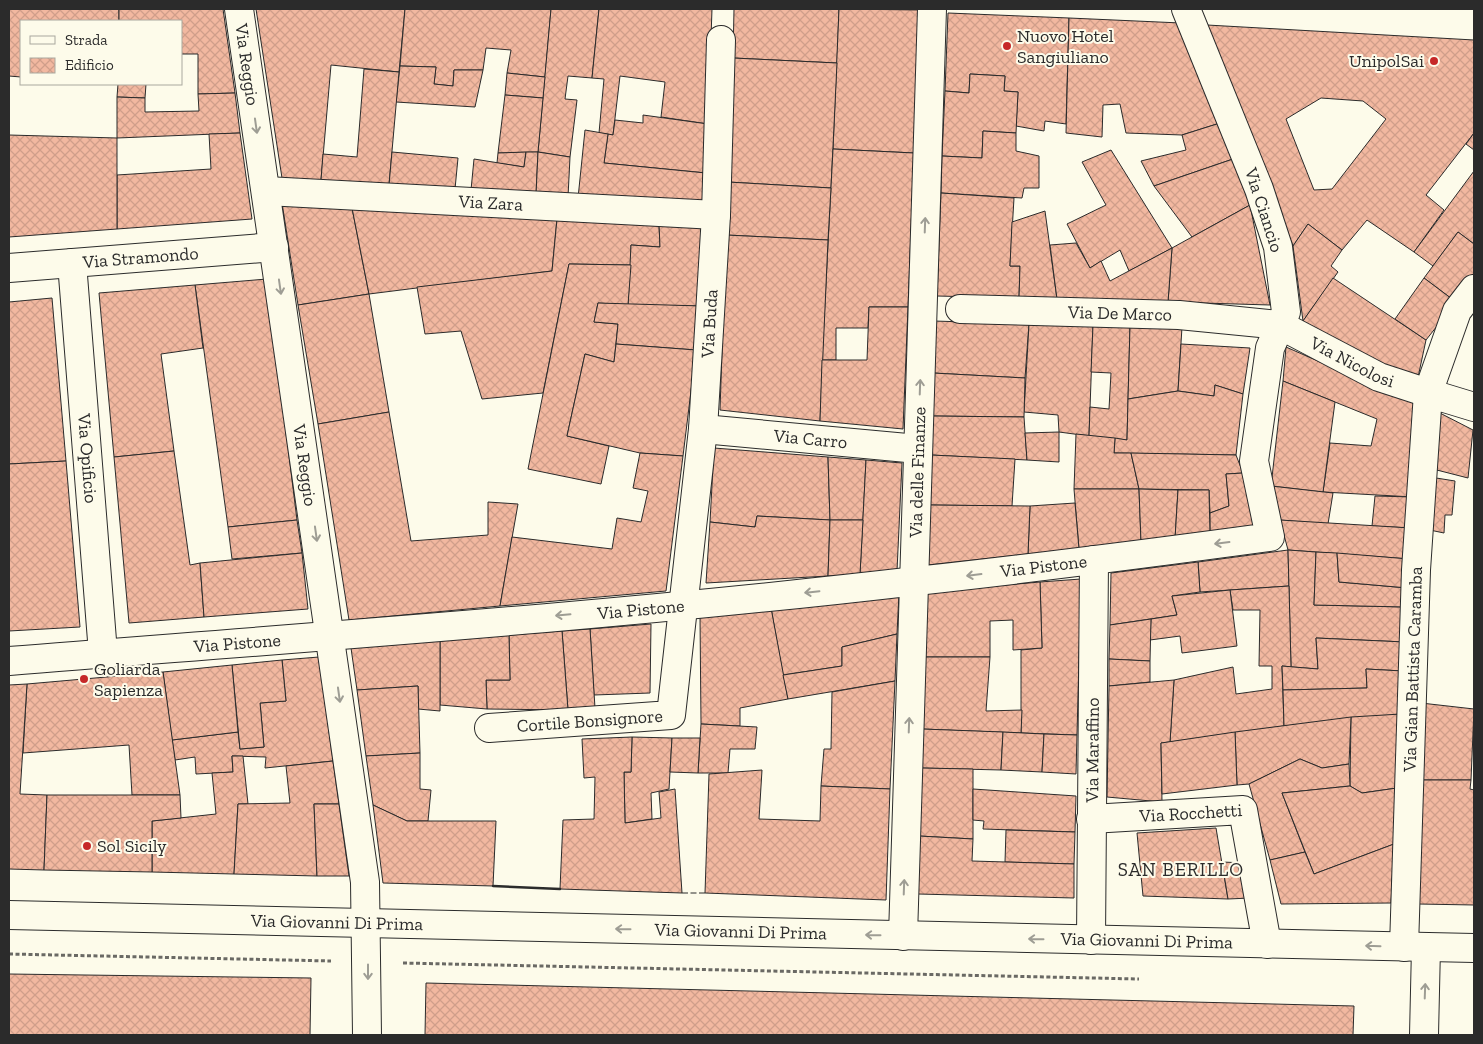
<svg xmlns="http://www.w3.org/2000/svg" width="1483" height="1044" viewBox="0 0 1483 1044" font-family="'Zilla Slab',serif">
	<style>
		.building { fill: url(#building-cross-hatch); stroke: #2b2b2b; fill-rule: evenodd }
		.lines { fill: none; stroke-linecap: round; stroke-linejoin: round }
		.pedestrian-casing { stroke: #2b2b2b; stroke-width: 30 }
		.minor-casing { stroke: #2b2b2b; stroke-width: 30 }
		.path { stroke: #6a6964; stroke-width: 3; stroke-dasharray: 4 2.5; stroke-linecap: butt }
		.pedestrian { stroke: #fdfbea; stroke-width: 28 }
		.minor { stroke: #fdfbea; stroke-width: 28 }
		.fence { stroke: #2b2b2b; stroke-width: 1; stroke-dasharray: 6 2.5; stroke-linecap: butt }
		.wall { stroke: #2b2b2b; stroke-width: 2.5 }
		.oneway { stroke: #9e9d94 }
		.poi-dot { fill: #c62828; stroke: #fdfbea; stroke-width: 2 }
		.labels { text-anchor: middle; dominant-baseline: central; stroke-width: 4; stroke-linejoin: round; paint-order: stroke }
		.poi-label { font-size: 18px; fill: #2b2b2b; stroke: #fdfbea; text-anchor: start }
		.street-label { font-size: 18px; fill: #2b2b2b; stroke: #fdfbea }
		.neighbourhood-label { font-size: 19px; letter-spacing: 1px; fill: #2b2b2b; stroke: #fdfbea }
	</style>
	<defs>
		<pattern id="building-cross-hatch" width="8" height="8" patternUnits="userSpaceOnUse" patternTransform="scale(1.25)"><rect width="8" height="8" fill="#f2b8a0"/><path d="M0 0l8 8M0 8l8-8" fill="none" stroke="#d09e8a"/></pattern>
	</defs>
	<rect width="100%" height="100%" fill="#fdfbea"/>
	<g class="building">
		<path d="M9,9H119V21H21V77L9,76Z"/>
		<path d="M119,9H223L235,93L198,94V54H181V21H119Z"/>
		<path d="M256,9H405L399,72L331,65L321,180L282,178Z"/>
		<path d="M405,9H551L545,77L507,73L511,50L486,48L483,70H454L453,86L434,84L436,67L400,66Z"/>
		<path d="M551,9H599L592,78L568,76L565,99L577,100L570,157L538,152Z"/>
		<path d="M599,9H712L708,124L661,117L665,82L620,76L613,135L599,133L604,79L592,78Z"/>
		<path d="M734,9H839L837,63L733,58Z"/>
		<path d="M839,9L920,10L914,153L833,149Z"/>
		<path d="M948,13L1069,18L1066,124L1045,121L1044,131L1016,126L1018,92L1004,91L1005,76L970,74L969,93L945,91Z"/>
		<path d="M1069,18L1181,23L1220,123L1182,135L1126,133L1120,104L1103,105L1102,137L1066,133Z"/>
		<path d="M1207,25L1474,40V133L1426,195L1444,210L1414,252L1367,220L1342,250L1308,224L1293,246ZM1321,98L1363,101L1386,119L1332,189L1314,190L1286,119Z"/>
		<path d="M733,58L837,63L831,188L728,182Z"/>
		<path d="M400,66L436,67L434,84L453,86L454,70H483L475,107L396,102Z"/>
		<path d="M364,69L399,72L389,185L321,180L323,154L357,157Z"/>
		<path d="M507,73L545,77L543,98L505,95Z"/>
		<path d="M970,74L1005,76L1004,91L1018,92L1016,133L983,131L982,158L942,156L945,91L969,93Z"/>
		<path d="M118,84H146L145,98L117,97Z"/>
		<path d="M235,93L240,133L117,138V97L145,98V112L199,111L198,94Z"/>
		<path d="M505,95L543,98L538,152L498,153Z"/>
		<path d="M643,115L708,124L706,173L604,163L608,134L613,135L615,120L643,123Z"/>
		<path d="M1220,123L1233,159L1154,186L1141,161L1186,150L1182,135Z"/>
		<path d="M585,130L608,134L604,163L706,173L705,206L578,198Z"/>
		<path d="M983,131L1016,133V151L1039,156V188H1024L1022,198L941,193L942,156L982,158Z"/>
		<path d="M240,133L252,219L117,229V175L211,169L209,134Z"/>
		<path d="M1474,133V150L1466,144Z"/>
		<path d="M9,135L117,138V229L9,237Z"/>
		<path d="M833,149L914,153L908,307H869L868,328H836V360H822Z"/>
		<path d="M1111,150L1172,248L1129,271L1120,250L1090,268L1067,224L1106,205L1082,162Z"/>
		<path d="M392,152L458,158L455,189L389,185Z"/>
		<path d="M526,152L524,167L497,163L498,153Z"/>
		<path d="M526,152H538L536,195L471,190L474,159L524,167Z"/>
		<path d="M538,152L570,157L568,197L536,195Z"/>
		<path d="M1233,159L1250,205L1192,237L1154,186Z"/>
		<path d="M1474,171V244L1458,232L1433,266L1414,252Z"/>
		<path d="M728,182L831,188L828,240L726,235Z"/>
		<path d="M941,193L1014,198L1010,266H1020L1019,298L937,296Z"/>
		<path d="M282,203L352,208L369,294L298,305Z"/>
		<path d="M1250,205L1270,305L1168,302L1172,248Z"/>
		<path d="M352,208L557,219L552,271L369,294Z"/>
		<path d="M1045,211L1057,299L1019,298L1020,266H1010L1012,222Z"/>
		<path d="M557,219L659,224L660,247L631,245V265L569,264L543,393L482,399L461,331L425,334L417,287L552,271Z"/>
		<path d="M659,224L707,227L702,306L628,305L631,245L660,247Z"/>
		<path d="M1308,224L1342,250L1331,266L1338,272L1303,321L1293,246Z"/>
		<path d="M1458,232L1474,244V277L1456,302L1424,278Z"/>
		<path d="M726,235L828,240L820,421L720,410Z"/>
		<path d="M1076,243L1090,268L1101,261L1110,281L1172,248L1168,302L1057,299L1050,245Z"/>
		<path d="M569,264L631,265L628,305L598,303L594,322L618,324L614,362L585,354L567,436L609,446L601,484L528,469Z"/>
		<path d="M1333,278L1426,340L1417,382L1381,371L1303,321Z"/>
		<path d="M1424,278L1456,302L1426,340L1395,319Z"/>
		<path d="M267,279L297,520L228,527L195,285Z"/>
		<path d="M195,285L203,348L161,354L174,451L114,457L99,293Z"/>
		<path d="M369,294L389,412L318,424L298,305Z"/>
		<path d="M52,298L66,461L9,464V302Z"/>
		<path d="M598,303L702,306L696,350L616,344L618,324L594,322Z"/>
		<path d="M869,307H908L903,429L820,421L822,360H867Z"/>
		<path d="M934,321L1029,324L1025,378L933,373Z"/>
		<path d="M1029,324L1093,325L1089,436L1059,432L1058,415L1024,412Z"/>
		<path d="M1093,325L1130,326L1127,440L1089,436L1090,407L1109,409L1111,373L1091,372Z"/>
		<path d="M1130,326L1182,327L1178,391L1128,399Z"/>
		<path d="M616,344L696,350L683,456L640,453L567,436L585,354L614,362Z"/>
		<path d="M1181,344L1250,348L1243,394L1215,385L1214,396L1178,391Z"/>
		<path d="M1286,347L1418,405L1413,497L1323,492L1330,443L1371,446L1377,419L1283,381Z"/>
		<path d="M933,373L1025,378L1024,417L932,416Z"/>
		<path d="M1283,381L1335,402L1323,492L1271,486Z"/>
		<path d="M1215,385L1243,394L1236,455L1114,453L1115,438L1127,440L1128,399L1178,391L1214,396Z"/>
		<path d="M1436,411L1473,430L1468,478L1429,468Z"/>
		<path d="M389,412L411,541L488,535V502L518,504L500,606L349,620L318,424Z"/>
		<path d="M932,416L1024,417L1027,460L931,455Z"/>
		<path d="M1059,432V462L1027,460L1025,433Z"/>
		<path d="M1076,434L1115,438L1114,453H1131L1139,489H1074Z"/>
		<path d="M714,448L828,457L830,520L757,516L755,527L710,522Z"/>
		<path d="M174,451L190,565L200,563L204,617L129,623L114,457Z"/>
		<path d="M640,453L683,456L666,591L500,606L512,537L612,549L617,518L641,522L648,491L633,488Z"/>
		<path d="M1131,453L1236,455L1243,473L1226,474L1229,506L1210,513L1209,490L1139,489Z"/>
		<path d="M931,455L1015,459L1012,506L930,505Z"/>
		<path d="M828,457L866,460L863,520H830Z"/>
		<path d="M866,460L902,463L897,571L860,574Z"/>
		<path d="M66,461L80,627L9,631V464Z"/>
		<path d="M1243,473L1258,529L1210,535V513L1229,506L1226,474Z"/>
		<path d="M1430,477L1455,481L1452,515H1445L1444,533L1425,529Z"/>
		<path d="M1271,486L1333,493L1328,524L1280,520Z"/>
		<path d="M1074,489H1139L1141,542L1079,549Z"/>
		<path d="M1139,489L1178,490L1175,539L1141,542Z"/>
		<path d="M1178,490H1209L1210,535L1175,539Z"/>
		<path d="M1375,496L1413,497L1411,528L1372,526Z"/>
		<path d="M1075,503L1079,549L1028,554L1030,506Z"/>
		<path d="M930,505L1030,506L1028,554L928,565Z"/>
		<path d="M757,516L830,520L828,576L706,583L710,522L755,527Z"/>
		<path d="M297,520L302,553L232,559L228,527Z"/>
		<path d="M830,520H863L860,574L828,576Z"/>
		<path d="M1280,520L1411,528L1409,559L1288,550Z"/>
		<path d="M1288,550L1289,586L1200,592L1198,562Z"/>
		<path d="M1288,550L1316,552L1314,605L1406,607L1405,642L1316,638L1318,669L1291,667Z"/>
		<path d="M1316,552L1337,553L1339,582L1408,588L1406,607L1314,605Z"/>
		<path d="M302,553L308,609L204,617L200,563Z"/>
		<path d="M1337,553L1409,559L1408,588L1339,582Z"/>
		<path d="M1198,562L1200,592L1172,596L1177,615L1110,625L1111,573Z"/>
		<path d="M1081,579L1077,735L1021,733V650L1042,648L1040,582Z"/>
		<path d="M1040,582L1042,648L1013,650V620L990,621V657H924L926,592Z"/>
		<path d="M1289,586L1291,667L1282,666L1284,726L1170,742L1174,680L1233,667L1236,694L1272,689V666H1259L1260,610H1233L1230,590Z"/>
		<path d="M1230,590L1237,646L1182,653L1180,636L1150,640L1151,619L1177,615L1172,596Z"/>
		<path d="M899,593L897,634L842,647V666L783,675L771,608Z"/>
		<path d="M771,608L788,699L740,708V726L701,724L700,617Z"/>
		<path d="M1151,619L1150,661L1109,659L1110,625Z"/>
		<path d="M651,624L650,693L594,695L590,629Z"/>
		<path d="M590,629L595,708L568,710L562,631Z"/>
		<path d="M562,631L568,710L487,709L486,680H510L509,635Z"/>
		<path d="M897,634L895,681L788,699L783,675L842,666V647Z"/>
		<path d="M509,635L510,680H486L487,709L440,705V641Z"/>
		<path d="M1316,638L1405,642L1403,671L1366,669L1367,688L1283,690L1282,666L1318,669Z"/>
		<path d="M440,641V711L418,709V686L357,690L351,648Z"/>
		<path d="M319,657L333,761L265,768L266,757L232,756L233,772L196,774L195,757L175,760L172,740L238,732L240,749L264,747L260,703L286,701L282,660Z"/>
		<path d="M924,657H990L986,711L1022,710L1021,733L922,729Z"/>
		<path d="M1109,659L1150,661V682L1109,686Z"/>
		<path d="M282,660L286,701L260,703L264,747L240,749L232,665Z"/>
		<path d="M232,665L238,732L172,740L163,672Z"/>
		<path d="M1366,669L1403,671L1401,714L1284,726L1283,690L1367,688Z"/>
		<path d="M163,672L180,795H132L129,745L23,753L27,684Z"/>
		<path d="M1174,680L1170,742L1161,743L1162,802L1107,797L1109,686Z"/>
		<path d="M895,681L890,789L821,786L824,749H831L832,692Z"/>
		<path d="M27,684L20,794L47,795L44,870L9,869V685Z"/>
		<path d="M418,686L420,753L366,756L357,690Z"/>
		<path d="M1421,703L1474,709L1471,780H1419Z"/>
		<path d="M1401,714L1397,788L1362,793L1350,786L1351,717Z"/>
		<path d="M1351,717L1349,764L1322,768L1300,759L1249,784L1237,785L1235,732Z"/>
		<path d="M701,724L757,727L755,749H730L728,773H698Z"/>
		<path d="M922,729L1003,732L1001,770L921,768Z"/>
		<path d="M1003,732L1044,734L1042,772L1001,770Z"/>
		<path d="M1235,732L1237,785L1162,794L1161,743Z"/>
		<path d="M1044,734L1077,735L1076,774L1042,772Z"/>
		<path d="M632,737L672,738L669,789L651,793L652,819L625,823L624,772H631Z"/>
		<path d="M632,737L631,772H624L625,823L661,818L659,792L675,789L682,893L560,889L563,820L594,819L595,777L584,778L582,739Z"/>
		<path d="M672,738H700L698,773L670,772Z"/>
		<path d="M420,753V789L431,790L428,821H407L373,805L366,756Z"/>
		<path d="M232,756H243L248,804H238L234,874L152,872V821L216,814L212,773L233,772Z"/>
		<path d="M1300,759L1322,768L1349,764L1350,786L1282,793L1305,852L1270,860L1249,784Z"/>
		<path d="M333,761L339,804H314L317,876L234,874L238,804L290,803L286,766Z"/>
		<path d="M921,768L973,769V839L919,836Z"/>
		<path d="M762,770L759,819L820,821L821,786L890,789L886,900L705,893L709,774Z"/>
		<path d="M1419,780H1471L1470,789L1474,790V905L1418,904Z"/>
		<path d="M1350,786L1362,793L1397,788L1394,844L1314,874L1282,793Z"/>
		<path d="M973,789L1076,796L1075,832L983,829L984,821L973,820Z"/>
		<path d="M47,795H180L181,818L152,821V872L44,870Z"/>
		<path d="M314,804H339L349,876H317Z"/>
		<path d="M373,805L407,821H496L493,886L383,883Z"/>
		<path d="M1216,828L1228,899L1143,896L1137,833Z"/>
		<path d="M1006,830L1075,832L1074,864L1005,862Z"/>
		<path d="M919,836L973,839L972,861L1074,864V898L918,894Z"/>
		<path d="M1394,844L1391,903L1281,904L1270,860L1305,852L1314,874Z"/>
		<path d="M1222,862L1246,863L1250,898L1228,899Z"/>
		<path d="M9,974L311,978L310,1035H9Z"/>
		<path d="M426,983L1354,1006L1353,1035H425Z"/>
	</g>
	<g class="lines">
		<defs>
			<g id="pedestrian">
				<path id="s1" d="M1091,819L1243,810L1267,944"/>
				<path id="s2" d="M1404,947L1416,570L1428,393L1474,407"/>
			</g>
			<g id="minor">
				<path id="s3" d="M239,9L365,882L367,1035"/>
				<path id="s4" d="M266,191L716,215"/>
				<path id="s5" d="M72,263L103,653"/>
				<path id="s6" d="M9,268L274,247"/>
				<path id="s7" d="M960,309L1179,315L1280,325L1379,377L1428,393L1457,311L1474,289"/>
				<path id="s8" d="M703,429L918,449"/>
				<path id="s9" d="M9,661C311,637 615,616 916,581C1034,568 1152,553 1270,537L1254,461L1270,348L1286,312L1278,247L1259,189L1186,9"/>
				<path id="s10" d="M489,728L671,715L703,429L716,215L721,40"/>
				<path id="s11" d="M9,915L1474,948"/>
				<path id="s12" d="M903,936L932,9"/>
				<path id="s13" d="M1091,940L1094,560"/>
				<path d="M1424,1035L1426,947"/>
			</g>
		</defs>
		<use href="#pedestrian" class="pedestrian-casing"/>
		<use href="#minor" class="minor-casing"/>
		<g class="path">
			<path d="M9,954L331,961"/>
			<path d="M403,963L1139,979"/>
		</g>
		<use href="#pedestrian" class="pedestrian"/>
		<use href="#minor" class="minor"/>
		<path class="fence" d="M682,893H705"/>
		<path class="wall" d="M493,886L560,889"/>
	</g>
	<defs><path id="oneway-shaft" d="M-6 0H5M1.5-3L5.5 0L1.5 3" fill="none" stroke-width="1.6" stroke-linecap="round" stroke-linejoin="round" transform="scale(1.25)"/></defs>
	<g class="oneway">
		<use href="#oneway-shaft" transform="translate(256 126) rotate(82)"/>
		<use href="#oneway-shaft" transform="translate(925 225) rotate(-88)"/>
		<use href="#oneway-shaft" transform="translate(280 287) rotate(82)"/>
		<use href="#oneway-shaft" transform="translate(920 387) rotate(-88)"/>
		<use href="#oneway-shaft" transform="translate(316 534) rotate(82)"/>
		<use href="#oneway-shaft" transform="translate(1222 543) rotate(173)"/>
		<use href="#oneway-shaft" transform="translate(974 575) rotate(173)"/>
		<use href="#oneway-shaft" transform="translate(812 592) rotate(174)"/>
		<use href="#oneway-shaft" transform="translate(563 615) rotate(175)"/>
		<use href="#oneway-shaft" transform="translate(339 695) rotate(82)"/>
		<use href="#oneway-shaft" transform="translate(909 725) rotate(-88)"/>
		<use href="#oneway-shaft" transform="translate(904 887) rotate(-88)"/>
		<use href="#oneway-shaft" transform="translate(623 929) rotate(-179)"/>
		<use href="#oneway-shaft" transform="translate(873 935) rotate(-179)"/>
		<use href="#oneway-shaft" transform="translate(1036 939) rotate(-179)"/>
		<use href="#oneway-shaft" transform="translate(1373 946) rotate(-178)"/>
		<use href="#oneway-shaft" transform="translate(368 972) rotate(90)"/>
		<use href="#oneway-shaft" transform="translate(1425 991) rotate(-88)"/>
	</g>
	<g class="poi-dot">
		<circle cx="1007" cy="46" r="5"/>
		<circle cx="1434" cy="61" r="5"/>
		<circle cx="84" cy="679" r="5"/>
		<circle cx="87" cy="846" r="5"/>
	</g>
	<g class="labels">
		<g class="poi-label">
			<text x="1017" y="36">Nuovo Hotel<tspan x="1017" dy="21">Sangiuliano</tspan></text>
			<text x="1424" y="61" text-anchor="end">UnipolSai</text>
			<text x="94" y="669">Goliarda<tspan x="94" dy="21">Sapienza</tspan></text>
			<text x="97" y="846">Sol Sicily</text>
		</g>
		<g class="street-label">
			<text stroke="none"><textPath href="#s3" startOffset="56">Via Reggio</textPath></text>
			<text stroke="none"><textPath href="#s4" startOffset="225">Via Zara</textPath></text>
			<text transform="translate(1264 210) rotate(72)">Via Ciancio</text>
			<text stroke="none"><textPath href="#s6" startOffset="132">Via Stramondo</textPath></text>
			<text stroke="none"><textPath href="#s7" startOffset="160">Via De Marco</textPath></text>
			<text stroke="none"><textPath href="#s10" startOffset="576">Via Buda</textPath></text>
			<text stroke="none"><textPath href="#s7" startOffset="402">Via Nicolosi</textPath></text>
			<text stroke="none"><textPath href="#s8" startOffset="108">Via Carro</textPath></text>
			<text stroke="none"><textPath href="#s5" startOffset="196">Via Opificio</textPath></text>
			<text stroke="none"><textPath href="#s3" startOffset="461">Via Reggio</textPath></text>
			<text stroke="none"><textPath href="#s12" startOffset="464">Via delle Finanze</textPath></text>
			<text stroke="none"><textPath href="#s9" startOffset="1039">Via Pistone</textPath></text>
			<text stroke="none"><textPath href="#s9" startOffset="634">Via Pistone</textPath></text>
			<text stroke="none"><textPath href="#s9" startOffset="229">Via Pistone</textPath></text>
			<text stroke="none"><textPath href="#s2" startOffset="278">Via Gian Battista Caramba</textPath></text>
			<text stroke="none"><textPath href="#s10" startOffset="101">Cortile Bonsignore</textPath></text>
			<text stroke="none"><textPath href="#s13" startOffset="190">Via Maraffino</textPath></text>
			<text stroke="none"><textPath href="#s1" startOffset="100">Via Rocchetti</textPath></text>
			<text stroke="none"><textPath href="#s11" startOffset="328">Via Giovanni Di Prima</textPath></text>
			<text stroke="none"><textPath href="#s11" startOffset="732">Via Giovanni Di Prima</textPath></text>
			<text stroke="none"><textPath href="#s11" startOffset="1138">Via Giovanni Di Prima</textPath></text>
		</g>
		<g class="neighbourhood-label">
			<text x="1181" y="869">SAN BERILLO</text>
		</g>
	</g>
	<rect width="1483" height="1044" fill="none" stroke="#2b2b2b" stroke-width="20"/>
	<rect x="20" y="20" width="162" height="65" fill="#fdfbea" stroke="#a9a89e"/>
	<rect x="30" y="36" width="25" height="8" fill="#fdfbea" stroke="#a9a89e"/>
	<text x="65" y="45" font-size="15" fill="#2b2b2b">Strada</text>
	<rect x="30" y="58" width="25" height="15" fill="url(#building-cross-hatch)" stroke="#a9a89e"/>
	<text x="65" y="70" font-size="15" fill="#2b2b2b">Edificio</text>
</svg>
